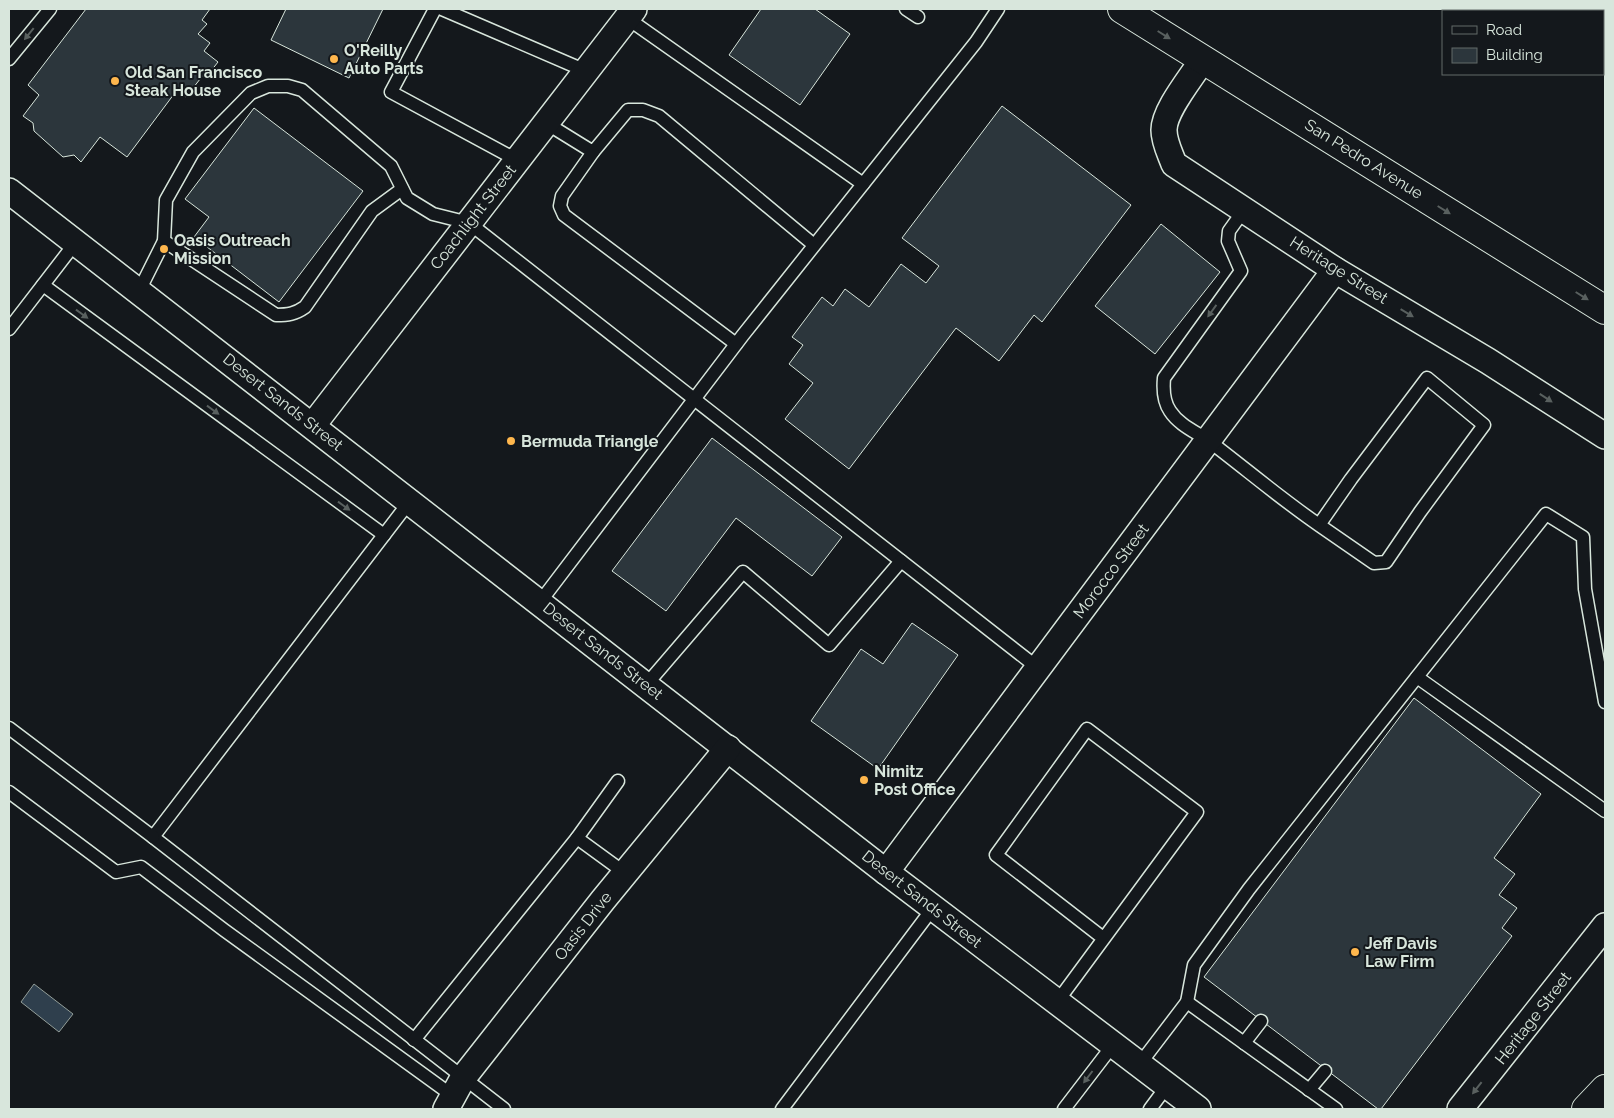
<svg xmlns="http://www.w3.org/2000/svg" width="1614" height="1118" viewBox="0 0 1614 1118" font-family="Raleway,sans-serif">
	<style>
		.water { fill: #2f3f4d; stroke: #939e99 }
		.building { fill: #2c363c; stroke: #d8e6dc }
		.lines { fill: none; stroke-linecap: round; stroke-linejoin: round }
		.lane-casing { stroke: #d8e6dc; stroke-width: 15 }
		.street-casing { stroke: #d8e6dc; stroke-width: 28 }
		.primary-casing { stroke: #d8e6dc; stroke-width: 30 }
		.highway-casing { stroke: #d8e6dc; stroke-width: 30 }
		.lane { stroke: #14181c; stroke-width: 12 }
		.street { stroke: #14181c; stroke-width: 25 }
		.primary { stroke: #14181c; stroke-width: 28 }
		.highway { stroke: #14181c; stroke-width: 28 }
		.oneway { fill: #59605f }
		.poi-dot { fill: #ffb74d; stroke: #14181c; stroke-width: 2 }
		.labels { text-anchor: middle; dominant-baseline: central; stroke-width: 4; stroke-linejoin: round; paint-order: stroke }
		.poi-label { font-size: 16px; font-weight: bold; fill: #d8e6dc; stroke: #14181c; text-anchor: start }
		.street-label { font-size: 16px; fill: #d8e6dc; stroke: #14181c }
	</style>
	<rect width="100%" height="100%" fill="#14181c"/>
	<path class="water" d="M34,984L73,1014L59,1032L21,1002Z"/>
	<g class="building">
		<path d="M86,9H210L202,20L207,24L198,34L210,43L204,51L218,62L207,76L204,74L186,97L177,90L127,157L100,137L81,162L74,155L63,157L34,131L33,123L23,116L39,95L28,85Z"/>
		<path d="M286,9H383L349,78L271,40Z"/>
		<path d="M761,9H815L850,34L800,105L729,55Z"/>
		<path d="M1002,106L1131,205L1042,322L1034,315L999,361L956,328L849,469L785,419L813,383L789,364L803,345L792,337L822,297L833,306L845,289L869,307L901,264L926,283L939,266L902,238Z"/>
		<path d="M254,108L363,191L279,302L194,237L209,217L185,199Z"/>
		<path d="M1161,224L1220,272L1155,354L1095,306Z"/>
		<path d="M712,438L842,537L812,576L736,518L666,611L612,571Z"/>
		<path d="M912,623L958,655L878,769L811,721L861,649L883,664Z"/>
		<path d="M1414,698L1541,794L1494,858L1515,874L1499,895L1517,908L1502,928L1512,936L1381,1109H1378L1204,977Z"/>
	</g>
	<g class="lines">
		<defs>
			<g id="lane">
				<path d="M435,9L391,92L517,160"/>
				<path d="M442,9L586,71"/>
				<path d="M906,9L918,17"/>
				<path d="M627,18L863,184"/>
				<path d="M9,59L50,9"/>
				<path d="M546,123L593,152L628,110H643L659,116L814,245"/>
				<path d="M593,152L562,196L560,206L564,215L736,344"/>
				<path d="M1244,210L1229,231L1228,241L1241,271L1164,378C1163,389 1163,401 1170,411C1179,425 1196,432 1209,441C1246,469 1281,499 1319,525L1351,479L1427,378L1484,425L1420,512L1386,562L1374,563L1319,525"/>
				<path d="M164,241L276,315C288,315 295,314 305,307L372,211L402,189"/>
				<path d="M43,285L384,535"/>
				<path d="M139,291L164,241L166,200L193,152L251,93L268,86H288L302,90L391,166L407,198L433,214L469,223L1038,668"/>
				<path d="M9,329L76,242"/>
				<path d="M410,501L153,837L504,1109"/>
				<path d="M540,602L743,335L976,42L998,9"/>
				<path d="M1417,677L1605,811"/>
				<path d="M646,685L743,572L829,645L901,561"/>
				<path d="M9,728L153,837"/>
				<path d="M9,792L116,872L141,867L224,930L453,1096"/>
				<path d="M577,838L618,781"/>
				<path d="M1057,1002L1197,812L1087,729L996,855L1103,938"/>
				<path d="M1187,1002L1194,965L1249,889L1546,514L1583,537L1585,589L1605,702"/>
				<path d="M414,1040L577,838L625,873"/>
				<path d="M1244,1043L1261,1021"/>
				<path d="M1139,1065L1187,1002L1336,1109"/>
				<path d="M1309,1090L1325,1071"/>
				<path d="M782,1109L933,908"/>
				<path d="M1064,1109L1113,1045"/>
				<path d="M1150,1109L1167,1086"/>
			</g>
			<g id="street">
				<path d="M1203,59C1192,77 1164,110 1164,130C1164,142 1170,153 1174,164L1335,270L1488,361L1605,436"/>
				<path d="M9,191L886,872L1198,1109"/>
				<path d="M313,425L634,9"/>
				<path d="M886,872L1335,270"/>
				<path d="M446,1109L463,1078L603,900L728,748"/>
				<path d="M1460,1109L1605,926"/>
			</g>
			<path id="primary" d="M1122,9L1605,310"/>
			<path id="highway" d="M1586,1109L1605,1089"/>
		</defs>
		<use href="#lane" class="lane-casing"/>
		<use href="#street" class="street-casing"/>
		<use href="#primary" class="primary-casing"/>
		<use href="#highway" class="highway-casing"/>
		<use href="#lane" class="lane"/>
		<use href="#street" class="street"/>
		<use href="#primary" class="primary"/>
		<use href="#highway" class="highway"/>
	</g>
	<defs><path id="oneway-solid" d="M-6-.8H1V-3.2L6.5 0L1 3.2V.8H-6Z" transform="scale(1.25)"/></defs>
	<g class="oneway">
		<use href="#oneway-solid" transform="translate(29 34) rotate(129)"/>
		<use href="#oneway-solid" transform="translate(1164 35) rotate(32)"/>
		<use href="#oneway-solid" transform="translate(1444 210) rotate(32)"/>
		<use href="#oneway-solid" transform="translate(1582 296) rotate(32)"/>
		<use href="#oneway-solid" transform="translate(1212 311) rotate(126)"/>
		<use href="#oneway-solid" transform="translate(1407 313) rotate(31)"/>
		<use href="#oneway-solid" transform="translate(82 314) rotate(36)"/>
		<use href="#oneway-solid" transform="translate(1546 398) rotate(33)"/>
		<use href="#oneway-solid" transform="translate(213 410) rotate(36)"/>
		<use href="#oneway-solid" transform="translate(344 506) rotate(36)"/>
		<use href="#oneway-solid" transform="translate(1088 1077) rotate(127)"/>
		<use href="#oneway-solid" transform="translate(1477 1088) rotate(128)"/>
	</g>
	<g class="poi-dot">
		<circle cx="334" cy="59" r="5"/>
		<circle cx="115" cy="81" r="5"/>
		<circle cx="164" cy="249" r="5"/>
		<circle cx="511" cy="441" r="5"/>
		<circle cx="864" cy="780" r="5"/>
		<circle cx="1355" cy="952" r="5"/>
	</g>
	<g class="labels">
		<g class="poi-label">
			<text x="344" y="50">O'Reilly<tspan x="344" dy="18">Auto Parts</tspan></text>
			<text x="125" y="72">Old San Francisco<tspan x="125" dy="18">Steak House</tspan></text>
			<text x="174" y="240">Oasis Outreach<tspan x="174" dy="18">Mission</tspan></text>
			<text x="521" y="441">Bermuda Triangle</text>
			<text x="874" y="771">Nimitz<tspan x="874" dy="18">Post Office</tspan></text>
			<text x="1365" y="943">Jeff Davis<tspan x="1365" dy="18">Law Firm</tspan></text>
		</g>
		<g class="street-label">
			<text transform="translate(1364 159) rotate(32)">San Pedro Avenue</text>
			<text transform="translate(473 217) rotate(-52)">Coachlight Street</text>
			<text transform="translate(1339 270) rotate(32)">Heritage Street</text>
			<text transform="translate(283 402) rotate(38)">Desert Sands Street</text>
			<text transform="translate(1111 571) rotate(-53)">Morocco Street</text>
			<text transform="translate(603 651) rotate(38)">Desert Sands Street</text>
			<text transform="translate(922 899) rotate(38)">Desert Sands Street</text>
			<text transform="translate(583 926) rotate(-52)">Oasis Drive</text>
			<text transform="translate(1533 1018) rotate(-52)">Heritage Street</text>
		</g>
	</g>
	<rect width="1614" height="1118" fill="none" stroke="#d8e6dc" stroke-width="20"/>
	<rect x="1442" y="10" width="162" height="65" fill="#14181c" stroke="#626a69"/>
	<rect x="1452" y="26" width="25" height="8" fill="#14181c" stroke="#626a69"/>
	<text x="1486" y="35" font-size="15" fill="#d8e6dc">Road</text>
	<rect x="1452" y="48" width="25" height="15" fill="#2c363c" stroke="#626a69"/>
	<text x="1486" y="60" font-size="15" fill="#d8e6dc">Building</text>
</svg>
